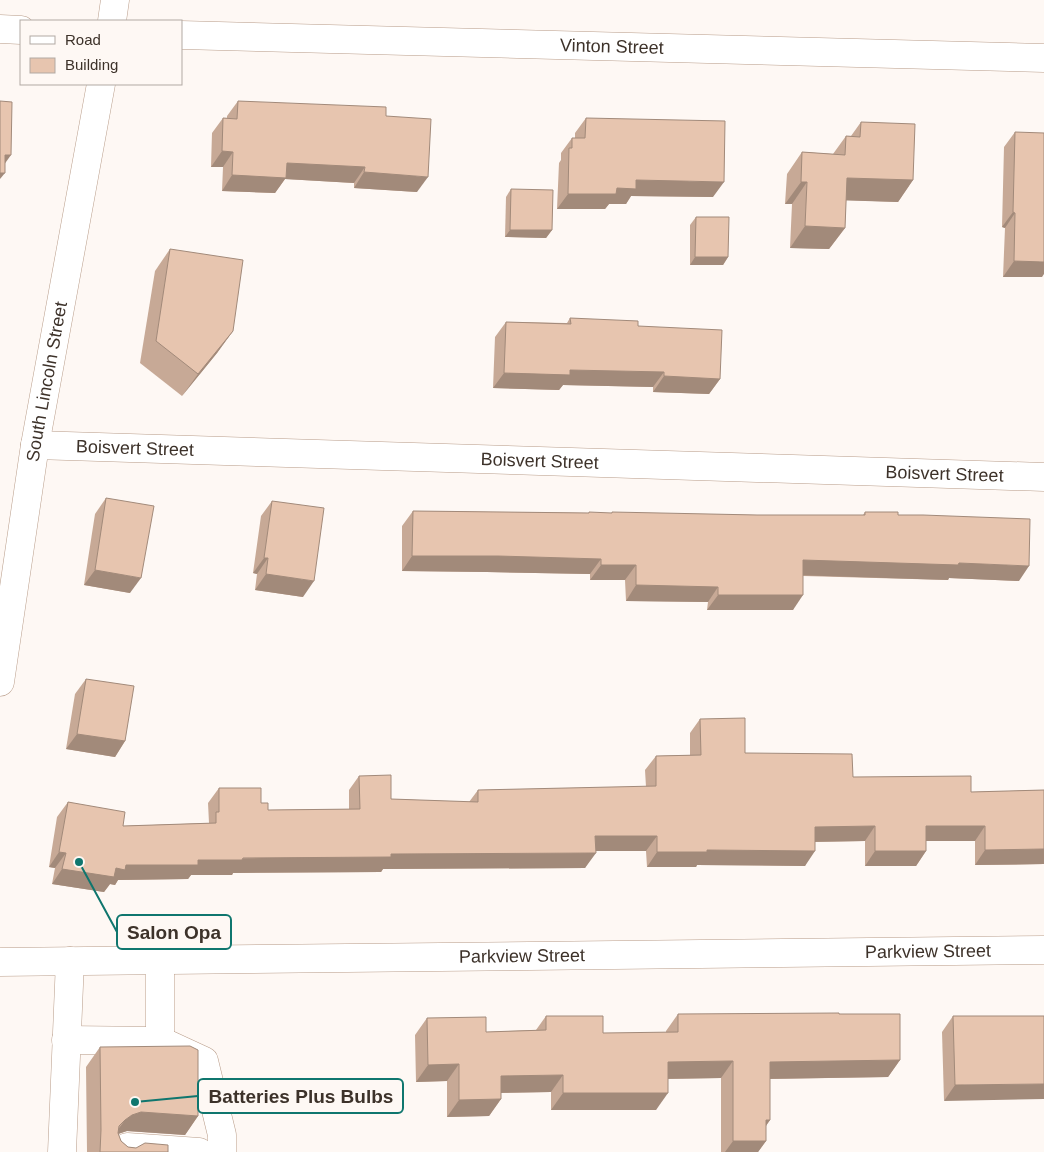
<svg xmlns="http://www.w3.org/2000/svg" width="1044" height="1152" viewBox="0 0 1044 1152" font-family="Arial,sans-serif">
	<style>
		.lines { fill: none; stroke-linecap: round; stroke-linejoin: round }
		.minor-casing { stroke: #b99d8a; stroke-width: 29 }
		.minor { stroke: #fff; stroke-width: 28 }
		.wall { fill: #c7a996 }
		.shaded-wall { fill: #a28a7a }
		.building { fill: #e7c5af; stroke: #a28a7a }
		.labels { text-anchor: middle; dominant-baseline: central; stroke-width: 4.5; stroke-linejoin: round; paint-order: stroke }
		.street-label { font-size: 18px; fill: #3d322a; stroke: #fef8f4 }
		.leader { fill: none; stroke: #0f766e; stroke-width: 2 }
		.callout-dot { fill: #0f766e; stroke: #fef8f4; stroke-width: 2 }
		.callout { fill: #fef8f4; stroke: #0f766e; stroke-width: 2 }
		.callout-label { font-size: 19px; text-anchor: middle; font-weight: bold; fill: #3d322a }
	</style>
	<rect width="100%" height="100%" fill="#fef8f4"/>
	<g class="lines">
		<defs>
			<g id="minor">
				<path d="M112,21L115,0"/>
				<path d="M0,29L21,30"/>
				<path id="s1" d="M181,35L1044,58"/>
				<path id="s2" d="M35,445L1044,477"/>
				<path id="s3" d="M0,682L35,445L101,84"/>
				<path id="s4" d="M0,962L1044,950"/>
				<path d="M66,1040L160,1041V960"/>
				<path d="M165,1043L204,1061L222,1135V1152"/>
				<path d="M62,1152L70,961"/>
				<path d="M120,1152L127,1147L199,1152"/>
			</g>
		</defs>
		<use href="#minor" class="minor-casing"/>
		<use href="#minor" class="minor"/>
	</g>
	<g class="wall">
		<path d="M238,101L386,116L417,192L354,188V183L285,179L275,193L222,191L223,167H211L212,133L223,118H227V116Z"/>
		<path d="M586,118L713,197L631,196L626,204H609L605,209H557L559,163L561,160V153L572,138H575V133Z"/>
		<path d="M861,122L913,180L898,202L846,200L845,228L829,249L790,248L792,204H785L787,174L802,152L833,154L846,136H851Z"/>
		<path d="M1015,132L1042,277H1003L1005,228L1002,227L1004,147Z"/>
		<path d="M511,189L552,230L546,238L505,237L506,197Z"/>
		<path d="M696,217L728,257L723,265H690V225Z"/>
		<path d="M170,249L233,331L217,353L182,396L140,363L155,271Z"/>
		<path d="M570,318L638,326L720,379L709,394L653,392V387L563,385L559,390L493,388L495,337L506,322L567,323Z"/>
		<path d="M106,498L130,593L84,585L95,514Z"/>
		<path d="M272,501L303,597L255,590L257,574L253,573L261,516Z"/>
		<path d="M413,511L757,515H863L865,512L898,515L1019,581L949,578L948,580L803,576L793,610H707L708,602L626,601L625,580H590V574L487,572L402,571V526Z"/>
		<path d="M86,679L125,741L115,757L66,749L75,694Z"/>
		<path d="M700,719L745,753L853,777L971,792L1044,790V864L975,865V841H926V851L916,866H865V841L815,842L805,866L697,865L696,867H647L646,851H595L585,868L383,869L381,872L233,873L232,875H191L188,879L118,880L115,885L110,884L104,892L52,884L55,868L49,867L57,817L68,802L123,826L209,823L208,803L219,788L261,803L268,810L349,809V790L359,776L391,799L469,802L478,790L646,787L645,770L656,756L690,755V733Z"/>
		<path d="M678,1014H839L900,1060L888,1077L770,1079V1120L766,1126V1141L758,1152H721V1078L668,1079L656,1110H551V1092L501,1093V1099L489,1116L447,1117V1081L416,1082L415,1035L427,1018L486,1032L536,1030L546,1016L603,1033H666V1031Z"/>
		<path d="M953,1016H1044L944,1101L942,1032Z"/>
		<path d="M100,1047L198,1116L185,1135L127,1131L118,1134L121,1141L128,1147L168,1152H87L86,1067Z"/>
	</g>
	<g class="shaded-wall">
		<path d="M222,151L233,152L223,167H211Z"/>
		<path d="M5,155H11L1,169Z"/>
		<path d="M287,163L365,167L354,183L285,179L275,193L222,191L232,175Z"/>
		<path d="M364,172L428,177L417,192L354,188Z"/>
		<path d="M0,173H5L0,179Z"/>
		<path d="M847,178L913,180L898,202L832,200Z"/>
		<path d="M636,180L724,182L713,197L631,196L626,204H609L605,209H557L568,194L617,188Z"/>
		<path d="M801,182H807L792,204H785Z"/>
		<path d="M1013,212L1015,213L1005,228L1002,227Z"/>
		<path d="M805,226L845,228L829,249L790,248Z"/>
		<path d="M510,230H552L546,238L505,237Z"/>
		<path d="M695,257H728L723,265H690Z"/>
		<path d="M1014,261L1044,262V274L1042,277H1003Z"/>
		<path d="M233,331L217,353L182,396L198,374Z"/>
		<path d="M570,370L664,372L653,387L563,385L559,390L493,388L504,373Z"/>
		<path d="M664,376L720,379L709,394L653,392Z"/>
		<path d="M412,556H498L601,559L590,574L487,572L402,571Z"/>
		<path d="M264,558H268L257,574L253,573Z"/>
		<path d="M803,560L959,563L1029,566L1019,581L949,578L948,580L793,575Z"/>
		<path d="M601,565H636L625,580H590Z"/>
		<path d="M95,570L141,578L130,593L84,585Z"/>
		<path d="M266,574L314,581L303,597L255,590Z"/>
		<path d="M636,585L718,587L708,602L626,601Z"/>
		<path d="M718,595H803L793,610H707Z"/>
		<path d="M77,734L125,741L115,757L66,749Z"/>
		<path d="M875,826L865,841L805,842L815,827Z"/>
		<path d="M926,826H985L975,841H915Z"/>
		<path d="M595,836H657L646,851H585Z"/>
		<path d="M1044,849V864L975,865L985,850Z"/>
		<path d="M707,850L815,851L805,866L697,865L696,867H647L657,852Z"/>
		<path d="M875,851H926L916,866H865Z"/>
		<path d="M59,852L66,853L55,868L49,867Z"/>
		<path d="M596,853L585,868L383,869L381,872L233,873L232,875H191L188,879L118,880L115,885L110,884L104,892L52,884L62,869L116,868L126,865L198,860L391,854Z"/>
		<path d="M900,1060L888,1077L758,1079L770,1062Z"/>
		<path d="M733,1061L721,1078L656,1079L668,1062Z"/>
		<path d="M459,1064L447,1081L416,1082L428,1065Z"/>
		<path d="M563,1075L551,1092L489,1093L501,1076Z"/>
		<path d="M1044,1084V1099L944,1101L955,1085Z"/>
		<path d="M563,1093H668L656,1110H551Z"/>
		<path d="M501,1099L489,1116L447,1117L459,1100Z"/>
		<path d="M141,1112L198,1116L185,1135L127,1131L118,1134L106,1146L125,1120L132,1115Z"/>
		<path d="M766,1120H770L758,1137Z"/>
		<path d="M733,1141H766L758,1152H725Z"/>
	</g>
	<g class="building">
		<path d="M0,101L12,102L11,155H5V173H0Z"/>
		<path d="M238,101L386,107V116L431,119L428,177L364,172L365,167L287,163L286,178L232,175L233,152L222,151L223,118L237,119Z"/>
		<path d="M586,118L725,121L724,182L636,180V189L617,188L616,194H568L569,148H572V138H585Z"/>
		<path d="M861,122L915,124L913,180L847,178L845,228L805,226L807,182H801L802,152L845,155L846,136L860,137Z"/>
		<path d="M1015,132L1044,133V262L1014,261L1015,213L1013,212Z"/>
		<path d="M511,189L553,190L552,230H510Z"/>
		<path d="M696,217H729L728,257H695Z"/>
		<path d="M170,249L243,260L233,331L198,374L156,341Z"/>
		<path d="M570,318L638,321V326L722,330L720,379L664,376V372L570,370V375L504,373L506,322L571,324Z"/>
		<path d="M106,498L154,506L141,578L95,570Z"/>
		<path d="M272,501L324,508L314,581L266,574L268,558H264Z"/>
		<path d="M413,511L589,513V512L612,513V512L757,515H865V512H898V515H923L1030,519L1029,566L959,563L958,565L803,560V595H718V587L636,585V565H601V559L498,556H412Z"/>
		<path d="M86,679L134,686L125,741L77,734Z"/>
		<path d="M745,718V753L852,754L853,777L971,776V792L1044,790V849L985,850V826H926V851H875V826L815,827V851L707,850V852H657V836H595L596,853L391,854V857L243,858L242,860H198V865H126L125,870L116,868L114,877L62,869L66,853L59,852L68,802L125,812L123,826L216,823V812H219V788H261V803H268V810L360,809L359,776L391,775V799L478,802V790L656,786V756L701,755L700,719Z"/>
		<path d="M839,1013V1014H900V1060L770,1062V1120H766V1141H733V1061L668,1062V1093H563V1075L501,1076V1099L459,1100V1064L428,1065L427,1018L486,1017V1032L546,1030V1016H603V1033L678,1032V1014Z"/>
		<path d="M953,1016H1044V1084L955,1085Z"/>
		<path d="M190,1046L198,1050V1116L141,1112L132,1115L125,1120L119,1126L118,1133L121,1141L128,1147L136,1148L145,1143L168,1145V1152H100L101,1130L100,1047Z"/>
	</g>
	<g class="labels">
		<g class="street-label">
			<text stroke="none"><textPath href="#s1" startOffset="431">Vinton Street</textPath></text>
			<text stroke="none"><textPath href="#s3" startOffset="304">South Lincoln Street</textPath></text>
			<text stroke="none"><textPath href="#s2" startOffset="100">Boisvert Street</textPath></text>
			<text stroke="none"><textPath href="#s2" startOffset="505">Boisvert Street</textPath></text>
			<text stroke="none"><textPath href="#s2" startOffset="910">Boisvert Street</textPath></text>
			<text stroke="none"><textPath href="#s4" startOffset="928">Parkview Street</textPath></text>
			<text stroke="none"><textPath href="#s4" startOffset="522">Parkview Street</textPath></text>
		</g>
	</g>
	<path class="leader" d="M79 862L117 932M135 1102L198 1096"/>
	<g class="callout-dot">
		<circle cx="79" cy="862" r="5"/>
		<circle cx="135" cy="1102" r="5"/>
	</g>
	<g class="callout">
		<rect x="117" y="915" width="114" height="34" rx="5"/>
		<rect x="198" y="1079" width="205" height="34" rx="5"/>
	</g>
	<g class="callout-label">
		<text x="174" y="939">Salon Opa</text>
		<text x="301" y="1103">Batteries Plus Bulbs</text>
	</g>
	<rect x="20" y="20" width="162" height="65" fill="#fef8f4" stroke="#b1a9a3"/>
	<rect x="30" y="36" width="25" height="8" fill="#ffffff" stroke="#b1a9a3"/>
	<text x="65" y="45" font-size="15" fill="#3d322a">Road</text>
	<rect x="30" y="58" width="25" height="15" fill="#e7c5af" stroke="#b1a9a3"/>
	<text x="65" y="70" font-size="15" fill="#3d322a">Building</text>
</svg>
